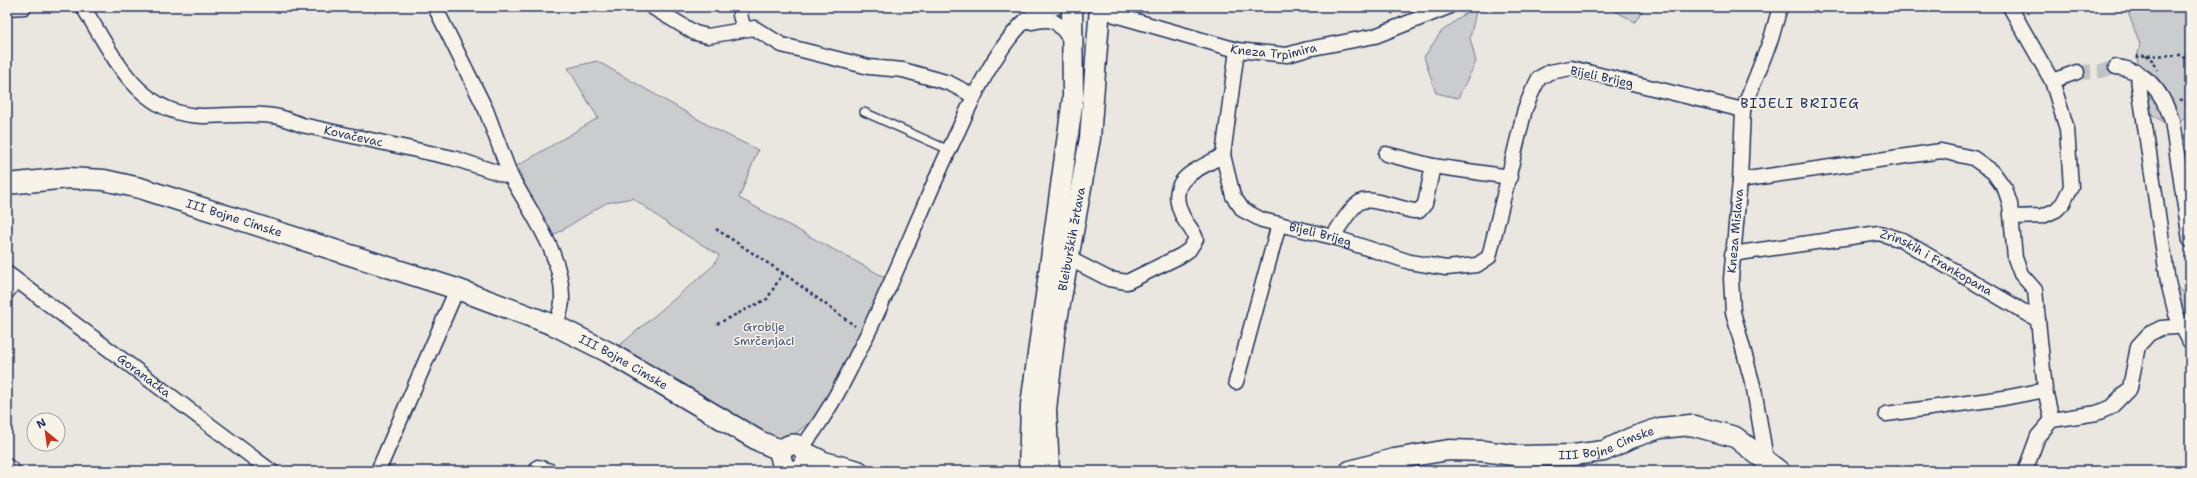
<svg xmlns="http://www.w3.org/2000/svg" width="2197" height="478" viewBox="0 0 2197 478" font-family="'Shantell Sans',sans-serif">
	<style>
		.green { fill: #cbcccd; stroke: #737e96 }
		.lines { fill: none; stroke-linecap: round; stroke-linejoin: round }
		.street-tunnel { stroke: #c1c2c6; stroke-width: 14; stroke-dasharray: 14 7; stroke-linecap: butt }
		.lane-casing { stroke: #1b2f5e; stroke-width: 10 }
		.street-casing { stroke: #1b2f5e; stroke-width: 17 }
		.secondary-casing { stroke: #1b2f5e; stroke-width: 23 }
		.path { stroke: #1b2f5e; stroke-width: 2.5; stroke-dasharray: 3 3; stroke-linecap: butt }
		.lane { stroke: #f7f3e8; stroke-width: 7 }
		.street { stroke: #f7f3e8; stroke-width: 14 }
		.secondary { stroke: #f7f3e8; stroke-width: 20 }
		.labels { text-anchor: middle; dominant-baseline: central; stroke-width: 3; stroke-linejoin: round; paint-order: stroke }
		.street-label { font-size: 12px; fill: #1b2f5e; stroke: #f7f3e8 }
		.park-label { font-size: 12px; fill: #47567a; stroke: #f7f3e8 }
		.quarter-label { font-size: 14px; letter-spacing: 1px; fill: #1b2f5e; stroke: #f7f3e8 }
	</style>
	<rect width="100%" height="100%" fill="#eae7e0"/>
	<filter id="ink" filterUnits="userSpaceOnUse"><feTurbulence type="fractalNoise" baseFrequency=".025" numOctaves="2"/><feDisplacementMap in="SourceGraphic" scale="8" xChannelSelector="R" yChannelSelector="G"/><feConvolveMatrix kernelMatrix="1 2 1 2 8 2 1 2 1" color-interpolation-filters="sRGB"/></filter>
	<g filter="url(#ink)">
		<g class="green">
			<path d="M1474,7H1477L1470,38L1476,62L1458,98L1436,93L1424,57L1441,32Z"/>
			<path d="M1608,7H1644L1635,22Z"/>
			<path d="M2126,7H2190V120L2189,115L2176,123L2139,72L2137,58L2140,44Z"/>
			<path d="M597,61L715,129L758,150L739,198L886,278L820,414L786,441L752,428L619,346L714,265L719,255L671,226L633,198L606,203L554,235L531,199L517,166L598,118L568,68Z"/>
			<path d="M2142,82L2152,89L2169,126L2146,110Z"/>
			<path d="M2173,285L2190,296V311H2183L2177,300Z"/>
		</g>
		<g class="lines">
			<path class="street-tunnel" d="M2077,72L2101,71L2116,67"/>
			<defs>
				<path id="lane" d="M864,112L949,150"/>
				<g id="street">
					<path id="s1" d="M83,7C113,54 137,115 202,116C227,116 254,112 279,117C286,119 294,122 302,125L453,158L511,177C532,214 564,257 562,302C561,310 558,318 556,326"/>
					<path d="M435,7L486,110L511,177"/>
					<path d="M652,7L695,33L708,36L754,28L782,45L869,67L903,70L949,83L974,96"/>
					<path d="M742,7L740,15L744,29"/>
					<path id="s2" d="M1100,7L1115,15L1237,50L1287,55L1308,49L1375,36L1448,7"/>
					<path d="M2010,7L2052,81L2067,129L2071,187L2063,203L2056,210L2043,216L2012,217"/>
					<path d="M7,8L24,7"/>
					<path d="M1032,22C1055,16 1058,23 1071,40"/>
					<path id="s3" d="M1237,50L1223,155L1233,196L1243,210L1262,220L1333,237L1410,262L1446,268L1477,265L1489,257L1525,109L1532,92L1539,78L1550,72L1571,68L1743,110"/>
					<path d="M2116,67C2147,70 2163,93 2172,121L2190,240"/>
					<path d="M2137,72L2168,282L2176,314L2190,342"/>
					<path d="M2052,81L2077,72"/>
					<path d="M1386,154L1433,166L1510,177"/>
					<path d="M1740,180L1941,151L1973,158L1993,172L2005,189L2010,204L2015,258L2021,274L2035,290L2045,390L2052,420"/>
					<path d="M1333,237C1338,228 1353,204 1362,201C1374,198 1401,209 1414,211H1419L1425,204L1433,166"/>
					<path id="s4" d="M1732,254L1879,233L1902,240L2038,320"/>
					<path d="M1066,257L1109,279L1127,282L1180,256L1189,250L1196,239C1194,231 1187,225 1183,217C1164,178 1195,172 1223,155"/>
					<path id="s5" d="M7,273L271,471"/>
					<path d="M7,292L16,280"/>
					<path d="M1236,382L1279,224"/>
					<path d="M1886,414L2004,398L2045,390"/>
					<path d="M802,447C824,420 841,388 856,357C894,283 922,205 958,131C974,95 997,47 1026,20C1033,13 1047,11 1056,7"/>
					<path id="s6" d="M1766,459L1754,389L1733,312L1731,279L1740,180L1743,110L1771,39L1780,7"/>
					<path d="M7,466L13,471"/>
					<path d="M538,467L550,471"/>
					<path d="M378,471L457,289"/>
					<path d="M2025,471L2038,436L2052,420L2097,413L2111,407L2130,388L2138,346L2149,334L2161,328L2190,326"/>
				</g>
				<g id="secondary">
					<path id="s7" d="M7,184L68,178L104,180L140,188L457,289L556,326L608,352L759,441L782,451"/>
					<path d="M806,453L824,462L858,471"/>
					<path d="M790,471L783,466L780,454C785,445 793,442 802,447L807,457L804,467L797,471"/>
					<path d="M1029,471L1031,405L1073,98L1072,7"/>
					<path id="s8" d="M1049,471L1046,409L1055,331L1090,138L1100,7"/>
					<path id="s9" d="M1350,471L1394,459L1449,450L1483,451L1521,456L1573,455L1604,451L1631,438L1660,428L1691,425L1735,437L1779,471"/>
				</g>
			</defs>
			<use href="#lane" class="lane-casing"/>
			<use href="#street" class="street-casing"/>
			<use href="#secondary" class="secondary-casing"/>
			<g class="path">
				<path d="M1392,14L1393,7"/>
				<path d="M2146,56L2153,60L2157,70"/>
				<path d="M2138,58V56L2181,55L2190,61"/>
				<path d="M2180,99L2190,105"/>
				<path d="M716,229L783,273L855,326"/>
				<path d="M717,324L767,299L783,273"/>
			</g>
			<use href="#lane" class="lane"/>
			<use href="#street" class="street"/>
			<use href="#secondary" class="secondary"/>
		</g>
	</g>
	<g class="labels">
		<g class="street-label">
			<text stroke="none"><textPath href="#s2" startOffset="181">Kneza Trpimira</textPath></text>
			<text transform="translate(1602 77) rotate(12)">Bijeli Brijeg</text>
			<text stroke="none"><textPath href="#s1" startOffset="324">Kovačevac</textPath></text>
			<text stroke="none"><textPath href="#s7" startOffset="233">III Bojne Cimske</textPath></text>
			<text stroke="none"><textPath href="#s6" startOffset="232">Kneza Mislava</textPath></text>
			<text stroke="none"><textPath href="#s3" startOffset="247">Bijeli Brijeg</textPath></text>
			<text stroke="none"><textPath href="#s8" startOffset="234">Bleiburških žrtava</textPath></text>
			<text stroke="none"><textPath href="#s4" startOffset="213">Zrinskih i Frankopana</textPath></text>
			<text stroke="none"><textPath href="#s7" startOffset="649">III Bojne Cimske</textPath></text>
			<text stroke="none"><textPath href="#s5" startOffset="171">Goranačka</textPath></text>
			<text stroke="none"><textPath href="#s9" startOffset="261">III Bojne Cimske</textPath></text>
		</g>
		<g class="park-label">
			<text x="764" y="327">Groblje<tspan x="764" dy="14">Smrčenjaci</tspan></text>
		</g>
		<g class="quarter-label">
			<text x="1800" y="103">BIJELI BRIJEG</text>
		</g>
	</g>
	<rect width="2197" height="478" fill="none" stroke="#f7f3e8" stroke-width="24"/>
	<rect x="12" y="12" width="2173" height="454" fill="none" stroke="#1b2f5e" stroke-width="1.5" filter="url(#ink)"/>
	<g transform="translate(46 432) rotate(331)"><circle r="19" fill="#f7f3e8" stroke="#9fa5b1"/>
	<path d="M0-3L7 15L0 10L-7 15Z" fill="#c8321e"/>
	<text y="-6" font-size="11" font-weight="bold" text-anchor="middle" fill="#1b2f5e">N</text>
	</g>
</svg>
